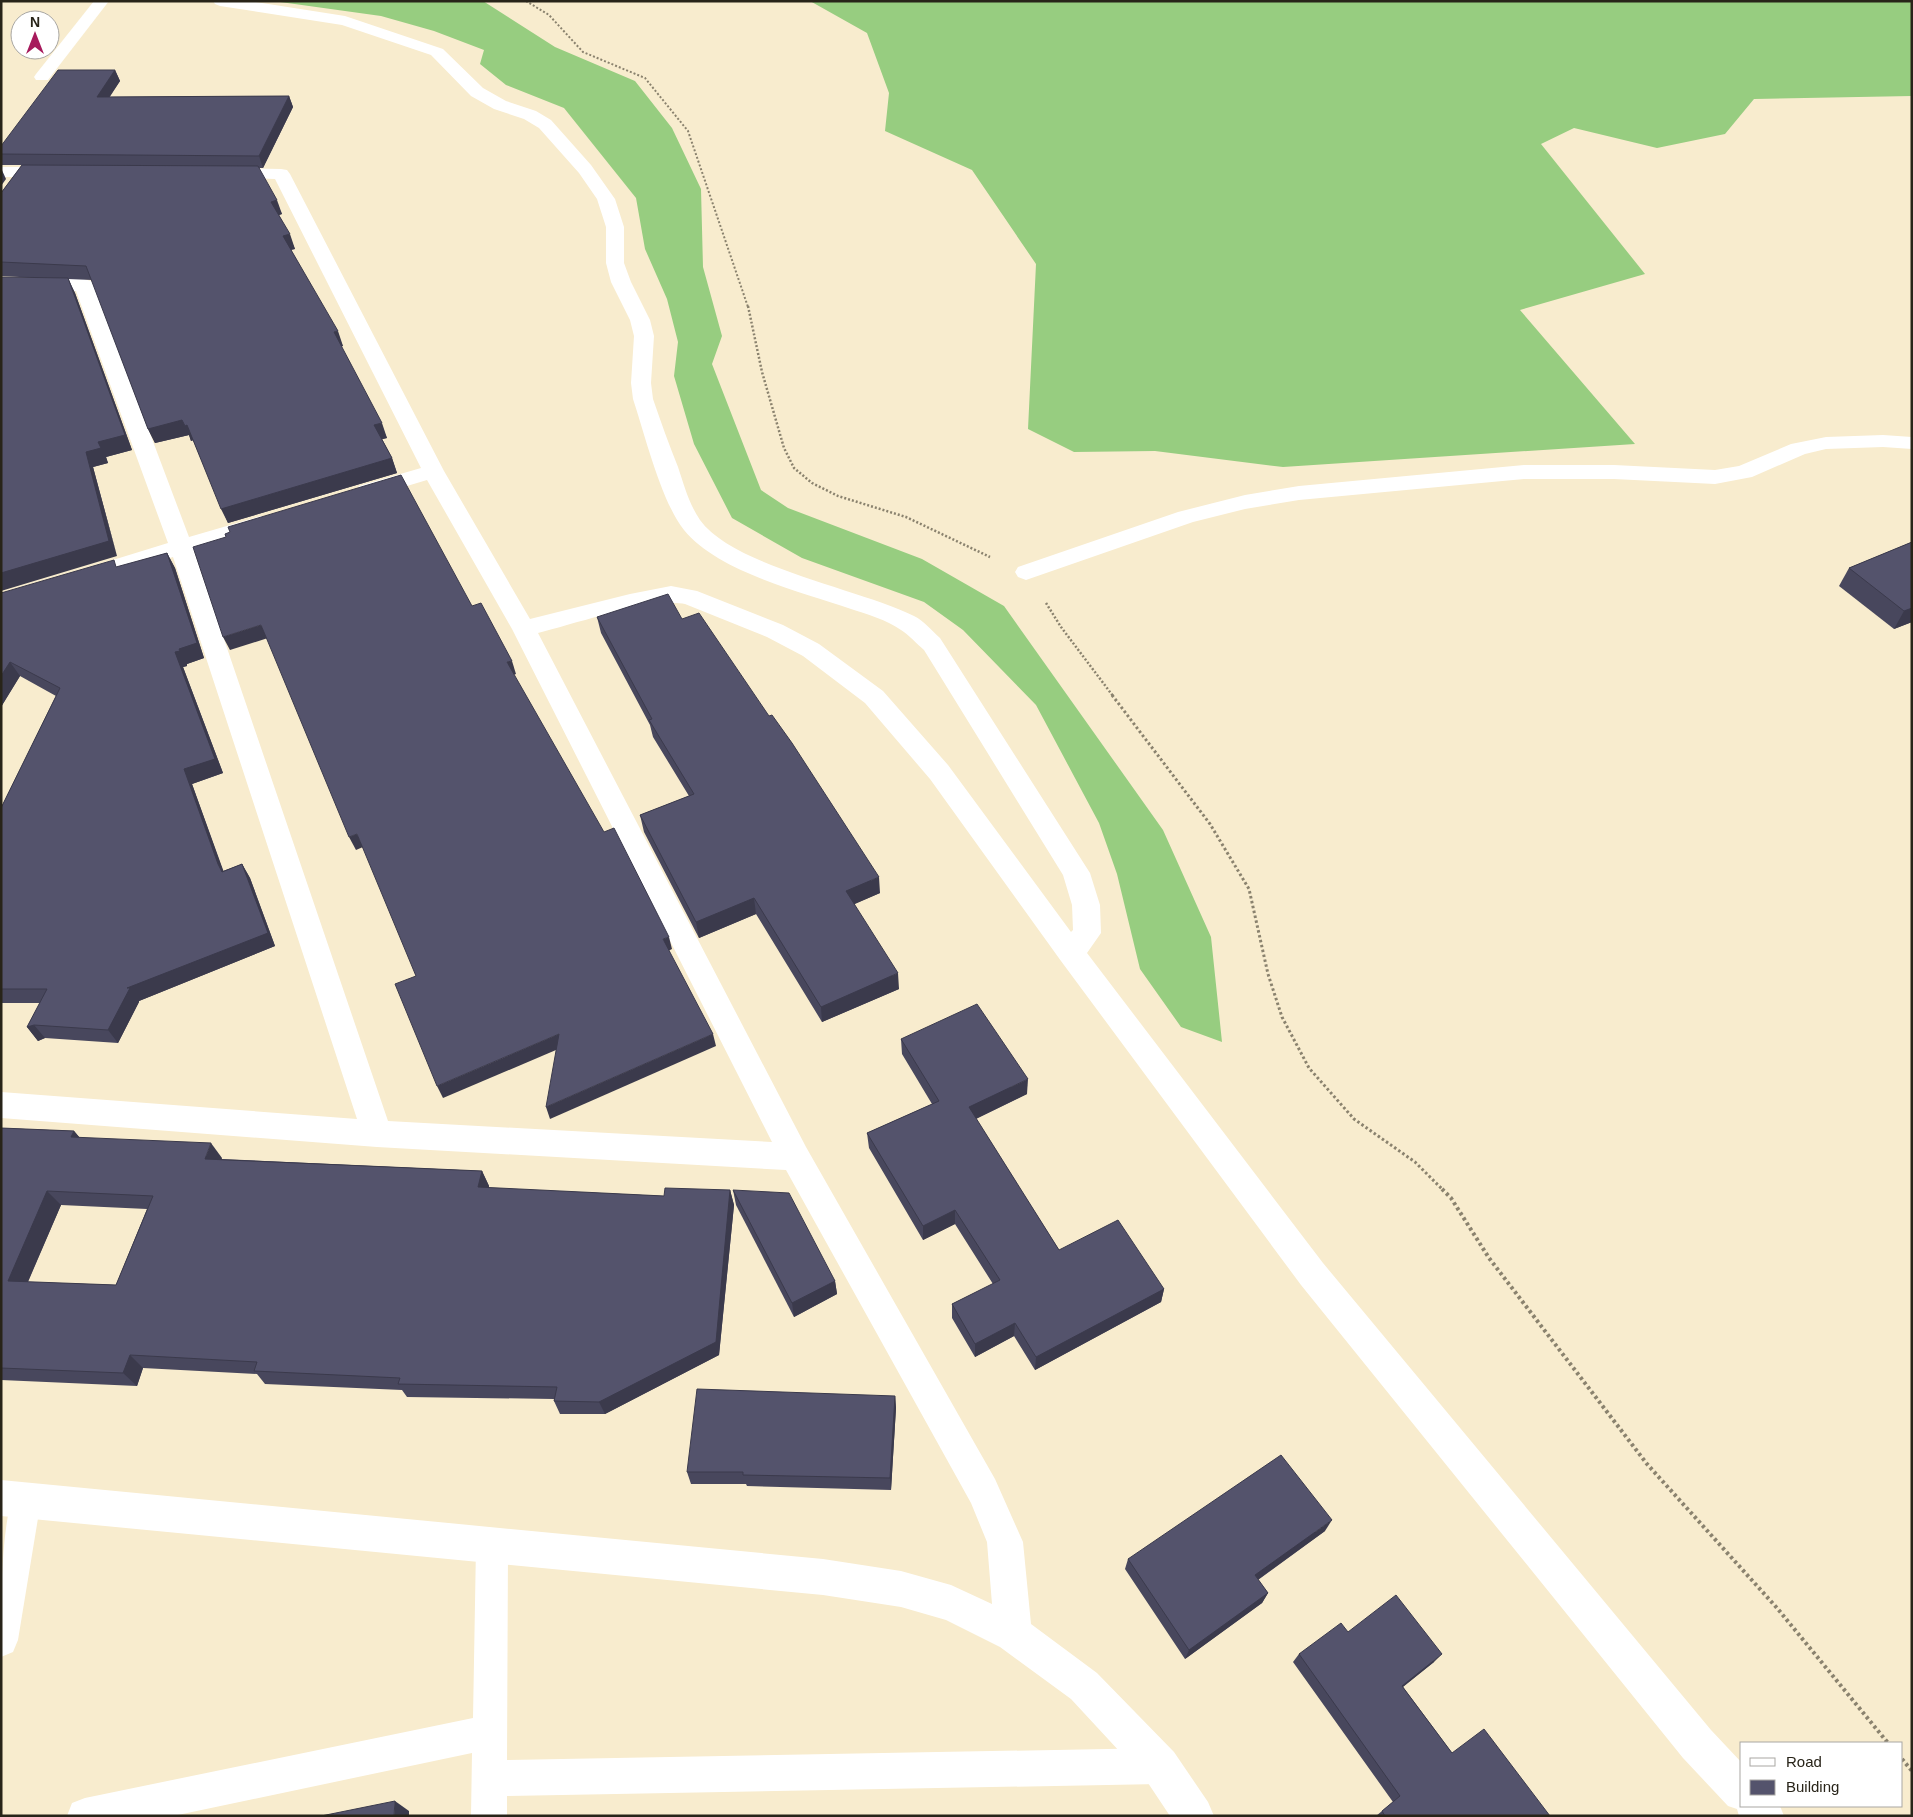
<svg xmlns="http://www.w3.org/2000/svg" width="1913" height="1817" viewBox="0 0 1913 1817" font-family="Arial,sans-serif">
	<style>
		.forest { fill: #97cd80 }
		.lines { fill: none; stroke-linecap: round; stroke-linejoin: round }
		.path-far3 { stroke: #8a826e; stroke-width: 2; stroke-dasharray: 2 2; stroke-linecap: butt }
		.path-far2 { stroke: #8a826e; stroke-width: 2.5; stroke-dasharray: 2 2; stroke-linecap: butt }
		.path-far1 { stroke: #8a826e; stroke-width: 3; stroke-dasharray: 2.5 2.5; stroke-linecap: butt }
		.path { stroke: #8a826e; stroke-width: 4; stroke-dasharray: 3 3; stroke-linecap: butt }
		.service { fill: #fff; fill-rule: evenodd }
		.minor { fill: #fff; fill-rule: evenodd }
		.wall { fill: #48475d; fill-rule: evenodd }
		.shaded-wall { fill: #3b3a4c }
		.building { fill: #54536c; stroke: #3b3a4c; fill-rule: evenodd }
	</style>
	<rect width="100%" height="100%" fill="#f8ecce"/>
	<g class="forest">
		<path d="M273,1H483L555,47L635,81L672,128L701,189L703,267L722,336L712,364L761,490L788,508L922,559L1004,606L1163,830L1211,937L1222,1042L1181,1027L1140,969L1117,874L1099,823L1036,705L963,630L924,602L802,558L732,518L694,444L674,376L678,342L667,299L645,249L636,198L564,108L506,85L480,64L484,50L434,31L381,16Z"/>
		<path d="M810,1H1912V96L1754,99L1725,134L1657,148L1574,128L1541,144L1645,274L1520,310L1635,444L1283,467L1155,451L1074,452L1028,429L1036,264L972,170L885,131L889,93L867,33Z"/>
	</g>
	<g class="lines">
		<path class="path-far3" d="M526,1L549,15L583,52L645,78L688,131L748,307"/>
		<g class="path-far2">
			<path d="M748,306L762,372L784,448L794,468L812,483L838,496L906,517L990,557"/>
			<path d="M1046,603L1061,627L1113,696"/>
		</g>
		<path class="path-far1" d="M1112,695L1210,824L1249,889L1268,974L1282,1017L1309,1068L1354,1119L1415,1162L1443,1190"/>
		<g class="path">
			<path d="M1442,1189L1451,1198L1489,1258L1647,1464L1777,1608L1888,1743"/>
			<path d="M1902,1759L1912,1771"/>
		</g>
		<g class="service">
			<path d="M25,1484L36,1489L41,1500L18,1640L13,1652L1,1657C1,1605 0,1536 14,1489Z"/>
			<path d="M492,1530L504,1534L508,1546L507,1760L1160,1748L1173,1753L1178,1766L1173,1779L1160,1784L507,1796V1816H471L472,1753L173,1816H67L72,1803L85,1798L473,1718L476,1546L480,1534Z"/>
		</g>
		<g class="minor">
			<path d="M94,1H109L48,80H36L34,77L36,74Z"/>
			<path d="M213,1H250L345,16L443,49L483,88L506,101L536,111L551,120L591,165L615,199L624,227V263L631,282L650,320L654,336L651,383L653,399C661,422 669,445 678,467C684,485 689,504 700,520C734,567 860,589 914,616C924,621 932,631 940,638L1090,873L1100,905L1101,933L1087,953L1323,1263L1711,1730L1742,1763V1806H1780L1784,1816H1739L1737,1809L1728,1806L1683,1758L1301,1285L1061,961L930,779L865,703L803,656L767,637L685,604C650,598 575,624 538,633L806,1147L995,1479L1023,1542L1031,1624L1097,1673L1174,1752L1208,1802L1214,1816H1170L1146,1780L1071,1699L1000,1647L946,1620L901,1607L823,1595L1,1516V1480L823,1559L901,1571L951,1585L992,1604L987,1542L971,1503L786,1170L377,1147L1,1118V1092L357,1119L173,557L82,585L74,582L70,577L74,572L168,543L76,291L1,290V278L84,279L91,281L94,285L189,537L261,516L269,518L272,523L269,528L194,551L388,1121L772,1142L512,629L427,480L367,498L359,496L356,491L359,486L421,468L275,179L218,177L215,173L218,169L224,168L281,169L287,170L290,174L444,471L530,619L630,594L671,586L697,591L783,625L819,644L883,691L948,765L1071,932L1073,930L1072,905L1063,875L924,650C916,643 909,635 901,630C887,620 867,614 851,609C802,592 718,572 684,530C661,501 645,435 633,399L631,383L634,336L630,320L611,282L606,263V227L597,199L579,173L539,128L524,119L494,109L471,96L431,55L342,25L220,6L215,4Z"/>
			<path d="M1,167H53L59,168L62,172L59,176L53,177H1Z"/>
			<path d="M1883,435L1912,437V449L1883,447L1826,449L1805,454L1752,477L1715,484L1614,479H1524L1299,500L1245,509L1193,522L1026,580L1018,577L1015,572L1018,567L1178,512L1245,495L1299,486L1524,465H1614L1715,470L1739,466L1791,444L1826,437Z"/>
		</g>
	</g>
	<g class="wall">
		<path d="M115,70L120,81L109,97L289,96L293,107L263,168H258L282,214L279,215L295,249L291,250L343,346H341L387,438L382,439L392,458L397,473L228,523L193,440L191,441L189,435L155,443L148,429L92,280L68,279L75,293L132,450L106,457L108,463L93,467L117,556L38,278L1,276V193L22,165H1V154Z"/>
		<path d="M1912,542V622L1894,629L1839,586L1849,568Z"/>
		<path d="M167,553L175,568L204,658L187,664V666L183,667L223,773L192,784L223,871L242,864L250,878L275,946L139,1001V1002L118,1043L45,1038L38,1041L27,1027L40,1003H1V808L56,696L20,676L1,707V593L118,567Z"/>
		<path d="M597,617L682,619L880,893L854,904L899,989L822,1022L756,914L699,938L644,832L640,815L689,796L653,737L650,725L601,633Z"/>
		<path d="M901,1039L1027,1094L976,1119L1059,1250L1164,1289L1161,1302L1035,1370L1014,1336L975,1357L952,1318V1304L993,1284L955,1224L923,1240L869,1148L867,1133L932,1104L902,1054Z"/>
		<path d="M1,1128L74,1131L79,1137L222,1158L221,1159L482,1171L489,1186V1188L664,1196L730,1190L734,1205L719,1355L605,1414H560L554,1401V1399L407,1397L402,1390L265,1384L257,1374L143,1368L137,1386L1,1380ZM61,1205L147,1209L116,1285L28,1282Z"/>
		<path d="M733,1190L835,1281L837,1294L794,1317L736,1205Z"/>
		<path d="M895,1396L896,1408L891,1490L747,1486L746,1484H691L687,1472Z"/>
		<path d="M1325,1531L1258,1580L1268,1593L1262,1603L1185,1659L1125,1569L1128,1559Z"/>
		<path d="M1348,1632L1434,1662L1403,1687L1452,1753L1550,1816H1376L1393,1802L1293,1662L1299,1654Z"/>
	</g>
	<g class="shaded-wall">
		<path d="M115,70L120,81L102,109L97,97Z"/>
		<path d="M289,96L293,107L263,168L259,156Z"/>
		<path d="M1,168L6,179L1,186Z"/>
		<path d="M277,200L282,214L276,216L271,202Z"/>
		<path d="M290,234L295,249L289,250L283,236Z"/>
		<path d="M68,278L75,293L132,450L106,457L108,463L93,467L117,556L1,591V573L86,452Z"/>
		<path d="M338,331L343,346L339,347L334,332Z"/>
		<path d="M182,420L187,425L194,440L191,441L189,435L155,443L148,429Z"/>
		<path d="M382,423L387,438L379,440L374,425Z"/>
		<path d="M392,458L397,473L228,523L221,509Z"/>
		<path d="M167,553L175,568L204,658L187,664V666L183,667L223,773L192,784L226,878L218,864L184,769Z"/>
		<path d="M1912,608V622L1894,629L1904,611Z"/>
		<path d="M261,625L268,638L230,650L223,637Z"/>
		<path d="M512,661L516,674L511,676L507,662Z"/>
		<path d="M10,662L20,676L1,707V676Z"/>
		<path d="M357,834L363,847L356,850L349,837Z"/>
		<path d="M242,864L250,878L275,946L139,1001V1002L118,1043L108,1030L127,988Z"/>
		<path d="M879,877L880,893L848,907L846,891Z"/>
		<path d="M754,898L756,914L699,938L696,922Z"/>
		<path d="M669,937L672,949L666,952L663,939Z"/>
		<path d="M898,973L899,989L822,1022L821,1007Z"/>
		<path d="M34,1025L45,1038L38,1041L27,1027Z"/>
		<path d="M559,1034L563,1047L443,1098L437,1086Z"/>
		<path d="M713,1034L716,1046L550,1119L546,1107Z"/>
		<path d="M1028,1079L1027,1094L969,1122V1107Z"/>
		<path d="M74,1131L87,1146L71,1137Z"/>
		<path d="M211,1143L222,1158L216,1173L205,1159Z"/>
		<path d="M482,1171L489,1186L485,1202L478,1187Z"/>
		<path d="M730,1190L734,1205L719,1355L605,1414L599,1402Z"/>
		<path d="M47,1191L61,1205L22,1295L8,1281Z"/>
		<path d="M955,1210V1224L923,1240V1226Z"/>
		<path d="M835,1281L837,1294L794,1317L792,1303Z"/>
		<path d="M1164,1289L1161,1302L1035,1370L1036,1357Z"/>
		<path d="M1015,1323L1014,1336L975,1357V1344Z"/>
		<path d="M130,1355L143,1368L137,1386L123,1373Z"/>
		<path d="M895,1396L896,1408L891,1490L890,1478Z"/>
		<path d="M1332,1520L1325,1531L1249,1586L1255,1575Z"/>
		<path d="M1268,1593L1262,1603L1185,1659L1189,1650Z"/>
		<path d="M1442,1654L1434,1662L1395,1693L1402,1686Z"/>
		<path d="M395,1801L409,1811V1816H394Z"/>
	</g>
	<g class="building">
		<path d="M58,70H115L97,97L289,96L259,156L1,154V146Z"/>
		<path d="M22,165L258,166L277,200L271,202L290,234L283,236L338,331L334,332L382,423L374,425L392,458L221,509L187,425L185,426L182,420L148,429L86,266L1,262V193Z"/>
		<path d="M1,277L68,278L125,435L98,442L101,448L86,452L109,541L1,573Z"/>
		<path d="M401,475L472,606L481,603L512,661L507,662L604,832L614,828L669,937L663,939L713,1034L546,1107L559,1034L437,1086L395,984L416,976L357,834L349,837L261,625L223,637L193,547L226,537L225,534L230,532L228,527Z"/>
		<path d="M1912,542V608L1904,611L1849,568Z"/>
		<path d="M167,553L197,643L179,649L180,651L175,652L215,759L184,769L218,864L222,872L242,864L268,933L127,988H130L108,1030L34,1025L27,1027L47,989H1V808L60,688L10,662L1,676V593L114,560L116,567Z"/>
		<path d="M668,594L682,619L699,613L769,716L772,715L792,743L879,877L846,891L898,973L821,1007L754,898L696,922L640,815L694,794L649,720L652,719L597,617Z"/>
		<path d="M977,1004L1028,1079L969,1107L1059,1250L1118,1220L1164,1289L1036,1357L1015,1323L975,1344L952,1304L1000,1280L955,1210L923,1226L867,1133L939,1101L901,1039Z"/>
		<path d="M1,1128L74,1131L71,1137L211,1143L205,1159L482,1171L478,1187L664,1196L665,1188L730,1190L716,1342L599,1402L554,1401L557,1387L398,1384L400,1378L254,1371L257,1362L130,1355L123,1373L1,1368ZM47,1191L153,1196L116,1285L8,1281Z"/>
		<path d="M733,1190L789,1193L835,1281L792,1303Z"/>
		<path d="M697,1389L895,1396L890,1478L743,1475V1472H687Z"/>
		<path d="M1281,1455L1332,1520L1255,1575L1268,1593L1189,1650L1128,1559Z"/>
		<path d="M1396,1595L1442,1654L1402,1686L1452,1753L1484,1729L1550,1816H1385L1382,1811L1400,1796L1299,1654L1341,1623L1348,1632Z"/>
		<path d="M395,1801L394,1816H321Z"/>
	</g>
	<rect width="1913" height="1817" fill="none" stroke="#282419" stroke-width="5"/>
	<rect x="1740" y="1742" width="162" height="65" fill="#ffffff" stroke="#a9a7a3"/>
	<rect x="1750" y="1758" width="25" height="8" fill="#ffffff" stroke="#a9a7a3"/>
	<text x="1786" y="1767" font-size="15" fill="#282419">Road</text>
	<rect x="1750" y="1780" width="25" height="15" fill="#54536c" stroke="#a9a7a3"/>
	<text x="1786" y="1792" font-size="15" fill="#282419">Building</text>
	<g transform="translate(35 35)"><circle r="24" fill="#ffffff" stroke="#a9a7a3"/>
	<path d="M0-4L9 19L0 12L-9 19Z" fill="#a71a5c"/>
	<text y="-8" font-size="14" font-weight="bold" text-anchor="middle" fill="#282419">N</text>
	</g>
</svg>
